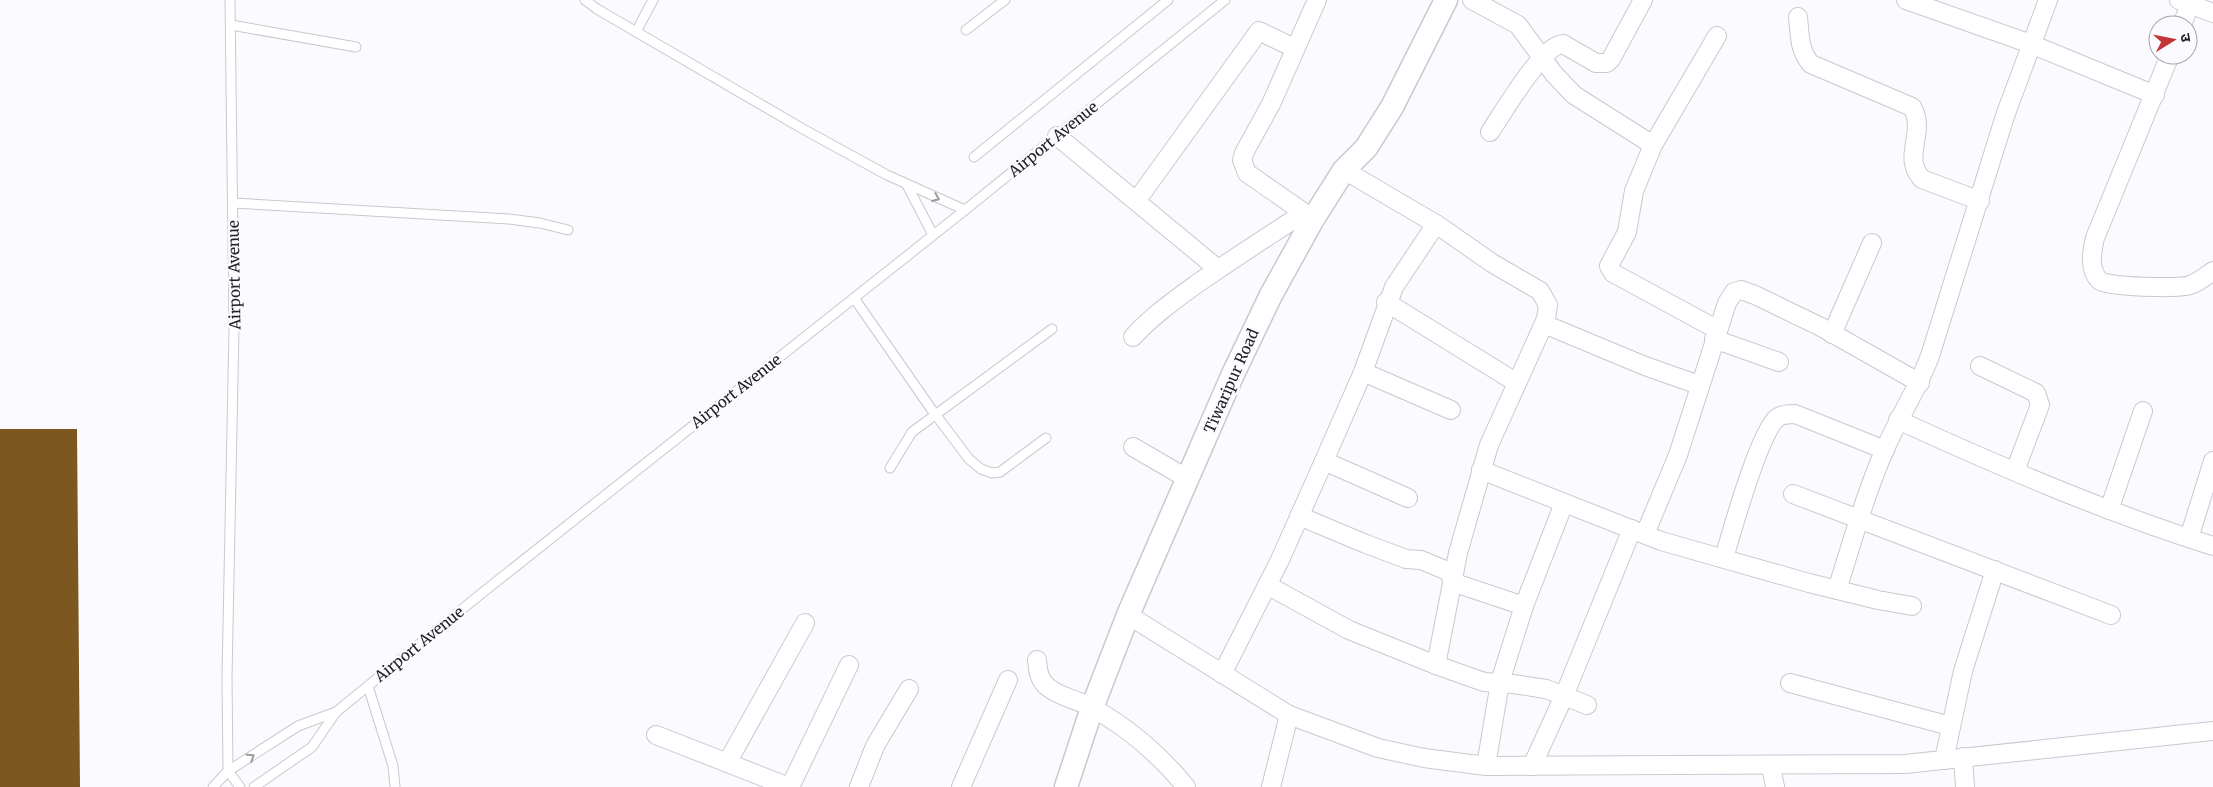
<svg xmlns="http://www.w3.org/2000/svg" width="2213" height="787" viewBox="0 0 2213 787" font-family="Merriweather,'Noto Sans Devanagari',serif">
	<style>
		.building { fill: #7c571f }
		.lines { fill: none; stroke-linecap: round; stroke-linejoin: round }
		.service-casing { stroke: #c8c8d1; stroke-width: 11 }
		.minor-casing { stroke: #c8c8d1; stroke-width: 20 }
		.tertiary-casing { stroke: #c8c8d1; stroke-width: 25 }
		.service { stroke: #fff; stroke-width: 9 }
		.minor { stroke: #fff; stroke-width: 18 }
		.tertiary { stroke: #fff; stroke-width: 22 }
		.oneway { stroke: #9b9b9c }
		.labels { text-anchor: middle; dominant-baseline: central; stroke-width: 5; stroke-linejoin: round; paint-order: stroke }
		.street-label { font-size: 15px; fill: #212124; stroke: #fbfbff }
	</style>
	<rect width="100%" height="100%" fill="#fbfbff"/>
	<path class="building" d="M0,429H77L80,787H0Z"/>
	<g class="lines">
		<defs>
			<g id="service">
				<path d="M230,0L234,328L227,677L228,771L240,787"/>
				<path d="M585,0L597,9L803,129L887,175L965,210"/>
				<path d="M231,25L356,47"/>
				<path d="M966,30L1005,0"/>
				<path d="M636,32L653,0"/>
				<path d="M974,157L1168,0"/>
				<path d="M907,185L933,235"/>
				<path d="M233,203L509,219L540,223L568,230"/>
				<path d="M854,298L932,410L969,459L981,469L992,473L1000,472L1046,438"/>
				<path d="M890,468L912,432L1052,329"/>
				<path d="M368,686L393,766L395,787"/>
				<path d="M213,787L228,771L298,726L336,712"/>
				<path d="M254,787L312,747L336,712L482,593L965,210L1225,0"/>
			</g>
			<g id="minor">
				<path d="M1472,0L1518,25L1554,74L1574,95L1653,145"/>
				<path d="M1906,0L2031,44L2155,95"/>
				<path d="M2179,0L2213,13"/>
				<path d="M1798,17C1800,35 1799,51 1811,64L1912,107C1927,132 1901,157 1922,179L1980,201"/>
				<path d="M2182,25L2190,4"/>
				<path d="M1717,36L1653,145L1634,191L1627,232L1609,266L1613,273L1718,330"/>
				<path d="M2170,55L2095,238C2092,251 2088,270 2100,281C2107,287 2180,289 2190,285C2199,282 2206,276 2213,271"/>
				<path d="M1490,132C1503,113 1542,45 1563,44L1596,63H1607L1611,59L1643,0"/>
				<path d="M1057,136L1218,269"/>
				<path d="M1344,170L1436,224L1492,263L1540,291L1548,305L1546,319L1489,445L1458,553L1436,665"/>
				<path d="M1137,200L1259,31L1294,48"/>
				<path d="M1313,219L1247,173L1242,160L1244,153L1271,104L1317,0"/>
				<path d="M1386,302L1517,383"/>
				<path d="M1544,324L1645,366L1699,385"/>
				<path d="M1832,334L1872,243"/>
				<path d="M1133,337C1152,316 1176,299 1198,283C1233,259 1268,236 1304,213"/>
				<path d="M1714,339L1779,362"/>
				<path d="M1980,366L2036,393L2040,405L2015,471"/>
				<path d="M1363,372L1451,410"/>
				<path d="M1898,420C2001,467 2105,512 2213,546"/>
				<path d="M1133,447L1188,479"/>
				<path d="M1324,461L1408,498"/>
				<path d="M1481,470L1661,541L1809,583L1878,600L1912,606"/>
				<path d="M1793,494L2111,615"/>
				<path d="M2109,510L2143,411"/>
				<path d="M1299,516L1366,544L1406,559L1421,560L1450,572L1452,582L1524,606"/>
				<path d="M1645,534L1678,455L1727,303L1734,292L1741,290L1755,295L1821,327L1920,383"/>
				<path d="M2189,538L2213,461"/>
				<path d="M1724,558C1732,531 1759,433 1777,418C1782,414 1789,414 1795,414L1885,450"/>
				<path d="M1267,585L1349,630L1436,665L1484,682L1513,684L1546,689L1587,705"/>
				<path d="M1837,590C1852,542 1865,495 1885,449C1899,417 1918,388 1930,356L2005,116L2048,0"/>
				<path d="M1128,615L1289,715L1271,787"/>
				<path d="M1037,660C1038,671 1039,681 1049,688C1060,697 1078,700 1091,707C1127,727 1160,755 1186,787"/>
				<path d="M1222,674L1279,562L1324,461L1363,372L1394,287L1436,224"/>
				<path d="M1790,683L1950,726"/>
				<path d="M1289,715L1378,748L1424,758L1486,766L1905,764L2213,731"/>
				<path d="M656,735L789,787"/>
				<path d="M1963,757L1965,787"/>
				<path d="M1944,760L1963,671L1995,570"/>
				<path d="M727,763L805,623"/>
				<path d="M1486,766L1500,682L1524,606L1564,503"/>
				<path d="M1532,766L1564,696L1632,529"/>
				<path d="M1771,766L1775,787"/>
				<path d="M790,787L849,665"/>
				<path d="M859,787L875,746L909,689"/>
				<path d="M961,787L1008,680"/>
			</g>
			<path id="tertiary" d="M1066,787L1092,708L1128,615L1233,374L1271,295L1313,219L1344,170L1366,148L1392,107L1446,0"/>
		</defs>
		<use href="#service" class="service-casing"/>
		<use href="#minor" class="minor-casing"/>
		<use href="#tertiary" class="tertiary-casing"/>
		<use href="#service" class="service"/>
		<use href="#minor" class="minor"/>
		<use href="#tertiary" class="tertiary"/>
	</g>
	<defs><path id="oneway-chevron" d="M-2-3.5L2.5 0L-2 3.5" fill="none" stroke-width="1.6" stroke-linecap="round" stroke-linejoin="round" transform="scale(1.25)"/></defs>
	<g class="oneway">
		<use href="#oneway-chevron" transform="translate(936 198) rotate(23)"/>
		<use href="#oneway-chevron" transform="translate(251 757) rotate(-33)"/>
	</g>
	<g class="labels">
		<g class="street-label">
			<text transform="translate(1053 139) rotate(-39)">Airport Avenue</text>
			<text transform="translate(234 275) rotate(-91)">Airport Avenue</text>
			<text transform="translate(1231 381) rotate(-66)">Tiwaripur Road</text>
			<text transform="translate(736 391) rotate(-38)">Airport Avenue</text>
			<text transform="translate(419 644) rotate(-39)">Airport Avenue</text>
		</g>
	</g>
	<g transform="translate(2173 40) rotate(80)"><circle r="24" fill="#fbfbff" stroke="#a4a4a7"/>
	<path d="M0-4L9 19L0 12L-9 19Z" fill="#c33437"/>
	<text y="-8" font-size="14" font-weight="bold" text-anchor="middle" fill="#212124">उ</text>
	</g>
</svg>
